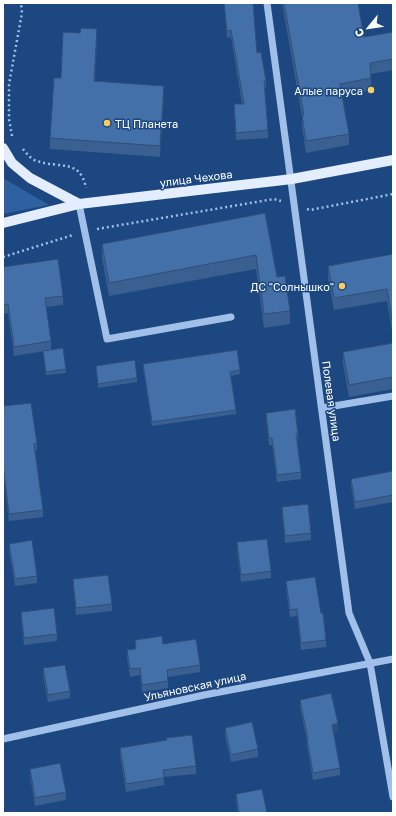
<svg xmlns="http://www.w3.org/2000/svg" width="396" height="816" viewBox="0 0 396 816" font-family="'Golos Text',sans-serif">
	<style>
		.green { fill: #2f609f }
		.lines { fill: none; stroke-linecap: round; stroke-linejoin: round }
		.path { stroke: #a0c0e9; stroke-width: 2.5; stroke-dasharray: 2 3; stroke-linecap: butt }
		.minor { stroke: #a0c0e9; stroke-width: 7 }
		.major { stroke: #e3edfe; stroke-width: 10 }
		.wall { fill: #3a6092 }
		.shaded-wall { fill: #304e77 }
		.building { fill: #4470aa; stroke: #304e77 }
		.poi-dot { fill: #face5d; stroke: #1c4780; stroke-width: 1.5 }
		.labels { text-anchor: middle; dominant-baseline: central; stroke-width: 3; stroke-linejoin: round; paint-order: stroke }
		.poi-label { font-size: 11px; fill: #fff; stroke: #1c4780; text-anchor: end }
		.street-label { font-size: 11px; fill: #fff; stroke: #1c4780 }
	</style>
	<rect width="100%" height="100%" fill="#1c4780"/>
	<path class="green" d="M3,178L49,205L3,214Z"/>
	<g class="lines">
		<g class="path">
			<path d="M12,136L9,119V84L22,13L21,3"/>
			<path d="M23,149C26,153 32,160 37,161C59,169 80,158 86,188"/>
			<path d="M307,209L310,210L393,194"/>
			<path d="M97,229L274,199L281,201"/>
			<path d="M3,257L73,235"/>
		</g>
		<g class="minor">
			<path d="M267,3L349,613L370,663L393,797"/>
			<path d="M79,204L107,339L231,317"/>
			<path d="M322,408L393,396"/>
			<path d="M3,739L204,695L393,659"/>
		</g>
		<g class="major">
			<path d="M3,148L12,163L30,178L79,204"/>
			<path d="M3,223L79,204L292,179L393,160"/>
		</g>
	</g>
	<g class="wall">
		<path d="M224,3H253L257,53L266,81V88H264L268,130V138L236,140L234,104H242L231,37L227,38Z"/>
		<path d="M282,3H358L364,37L393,32V70L371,74V90L342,96L349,134V145L306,153L302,126V116Z"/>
		<path d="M97,40L95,81L164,97L160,157L50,149V138L61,78Z"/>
		<path d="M265,213L277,277L290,311V324L264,328L256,269L109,296L102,258V244Z"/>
		<path d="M393,254V337L387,301L334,310L328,278V266Z"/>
		<path d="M3,267L63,296V305L46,307L51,341V350L14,356L8,313L3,314Z"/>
		<path d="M393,343V389L349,397L343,364V352Z"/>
		<path d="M43,351L66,369V373L46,375Z"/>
		<path d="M143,364L240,370V374L231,376L236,410V414L152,426L143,368Z"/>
		<path d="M96,366L137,378V382L98,388Z"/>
		<path d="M3,406L37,443V450L35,451L43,510V517L9,521L3,471Z"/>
		<path d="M266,413L298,434V441L297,442L301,472V479L277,482L272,445H269L266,420Z"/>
		<path d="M393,471V502L355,509L351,486V479Z"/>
		<path d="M282,507L311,533V540L285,543L282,514Z"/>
		<path d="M237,542L271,571V578L241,582L237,550Z"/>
		<path d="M9,544L37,576V583L15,586L9,551Z"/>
		<path d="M73,579L112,604V611L76,615L73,586Z"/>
		<path d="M286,581L321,613L326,640V647L301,650L297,616L290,617L286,589Z"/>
		<path d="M21,612L57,634V641L24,645L21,619Z"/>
		<path d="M135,640L163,644L200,665V672L168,677V688L142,692L140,675L130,677L127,658V650L135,649Z"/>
		<path d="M43,668L70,691V698L48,702L43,676Z"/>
		<path d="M300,700L338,731L334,732L340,768V775L313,780L307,746V741L300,707Z"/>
		<path d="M225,728L258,749V757L231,762L225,735Z"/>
		<path d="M120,748L196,766V774L164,777V785L126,792L120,756Z"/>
		<path d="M30,769L66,792V800L35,806L30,776Z"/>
		<path d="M236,794L267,813H238L236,801Z"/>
	</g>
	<g class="shaded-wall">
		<path d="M97,29V40L94,92V81Z"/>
		<path d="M164,86V97L160,157V146Z"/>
		<path d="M338,723V731L332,732V725Z"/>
	</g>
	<g class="building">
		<path d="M224,3H253L257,53L261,52L266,81H264L268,130L236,133L234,104H244L231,30L227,31Z"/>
		<path d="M284,3H358L364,37L393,32V59L370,63L371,78L340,84L349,134L306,141L302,115H304Z"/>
		<path d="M81,28L97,29L94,81L164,86L160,146L50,138L54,78H61L63,32L80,33Z"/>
		<path d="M265,213L277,277L285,276L290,311L264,314L256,255L109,283L102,244Z"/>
		<path d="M393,254V325L387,289L334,298L328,266Z"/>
		<path d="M58,259L63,296L45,298L51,341L14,347L8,304L3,305V267Z"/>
		<path d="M393,343V377L349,385L343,352Z"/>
		<path d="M63,348L66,369L46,372L43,351Z"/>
		<path d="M237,350L240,370L230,372L236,410L152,422L143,364Z"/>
		<path d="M135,360L137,378L98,384L96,366Z"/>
		<path d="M31,403L37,443L34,444L43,510L9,514L3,464V406Z"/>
		<path d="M295,409L298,434H296L301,472L277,475L272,438H269L266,413Z"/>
		<path d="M393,471V495L355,502L351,479Z"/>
		<path d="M308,504L311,533L285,536L282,507Z"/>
		<path d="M267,539L271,571L241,575L237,542Z"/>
		<path d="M32,540L37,576L15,579L9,544Z"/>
		<path d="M108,575L112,604L76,608L73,579Z"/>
		<path d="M315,577L321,613H323L326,640L301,643L297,609L290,610L286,581Z"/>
		<path d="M54,608L57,634L24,638L21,612Z"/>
		<path d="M162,636L163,644L196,639L200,665L167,670L168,681L142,685L140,668L130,669L127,650L136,649L135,640Z"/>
		<path d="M65,665L70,691L48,695L43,668Z"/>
		<path d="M331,693L338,723L332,725L340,768L313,773L307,739H308L300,700Z"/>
		<path d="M252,722L258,749L231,755L225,728Z"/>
		<path d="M192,735L196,766L163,770L164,778L126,784L120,748L167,740L166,738Z"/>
		<path d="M60,763L66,792L35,798L30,769Z"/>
		<path d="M262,789L267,813H239L236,794Z"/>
	</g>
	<g class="poi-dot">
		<circle cx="371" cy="90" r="4"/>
		<circle cx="107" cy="123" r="4"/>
		<circle cx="342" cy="286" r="4"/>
	</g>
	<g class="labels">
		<g class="poi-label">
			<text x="363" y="90">Алые паруса</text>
			<text x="115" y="123" text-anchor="start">ТЦ Планета</text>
			<text x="334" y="286">ДС "Солнышко"</text>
		</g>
		<g class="street-label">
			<text transform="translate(196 178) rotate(-7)">улица Чехова</text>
			<text transform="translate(332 401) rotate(82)">Полевая улица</text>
			<text transform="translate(195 686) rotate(-12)">Ульяновская улица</text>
		</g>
	</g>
	<rect width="396" height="816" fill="none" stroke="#ffffff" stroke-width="8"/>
	<g transform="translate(368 28) rotate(241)" stroke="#1c4780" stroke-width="3" paint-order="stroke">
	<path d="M0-3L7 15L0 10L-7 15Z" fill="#ffffff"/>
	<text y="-6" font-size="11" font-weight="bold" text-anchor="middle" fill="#ffffff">С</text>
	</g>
</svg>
